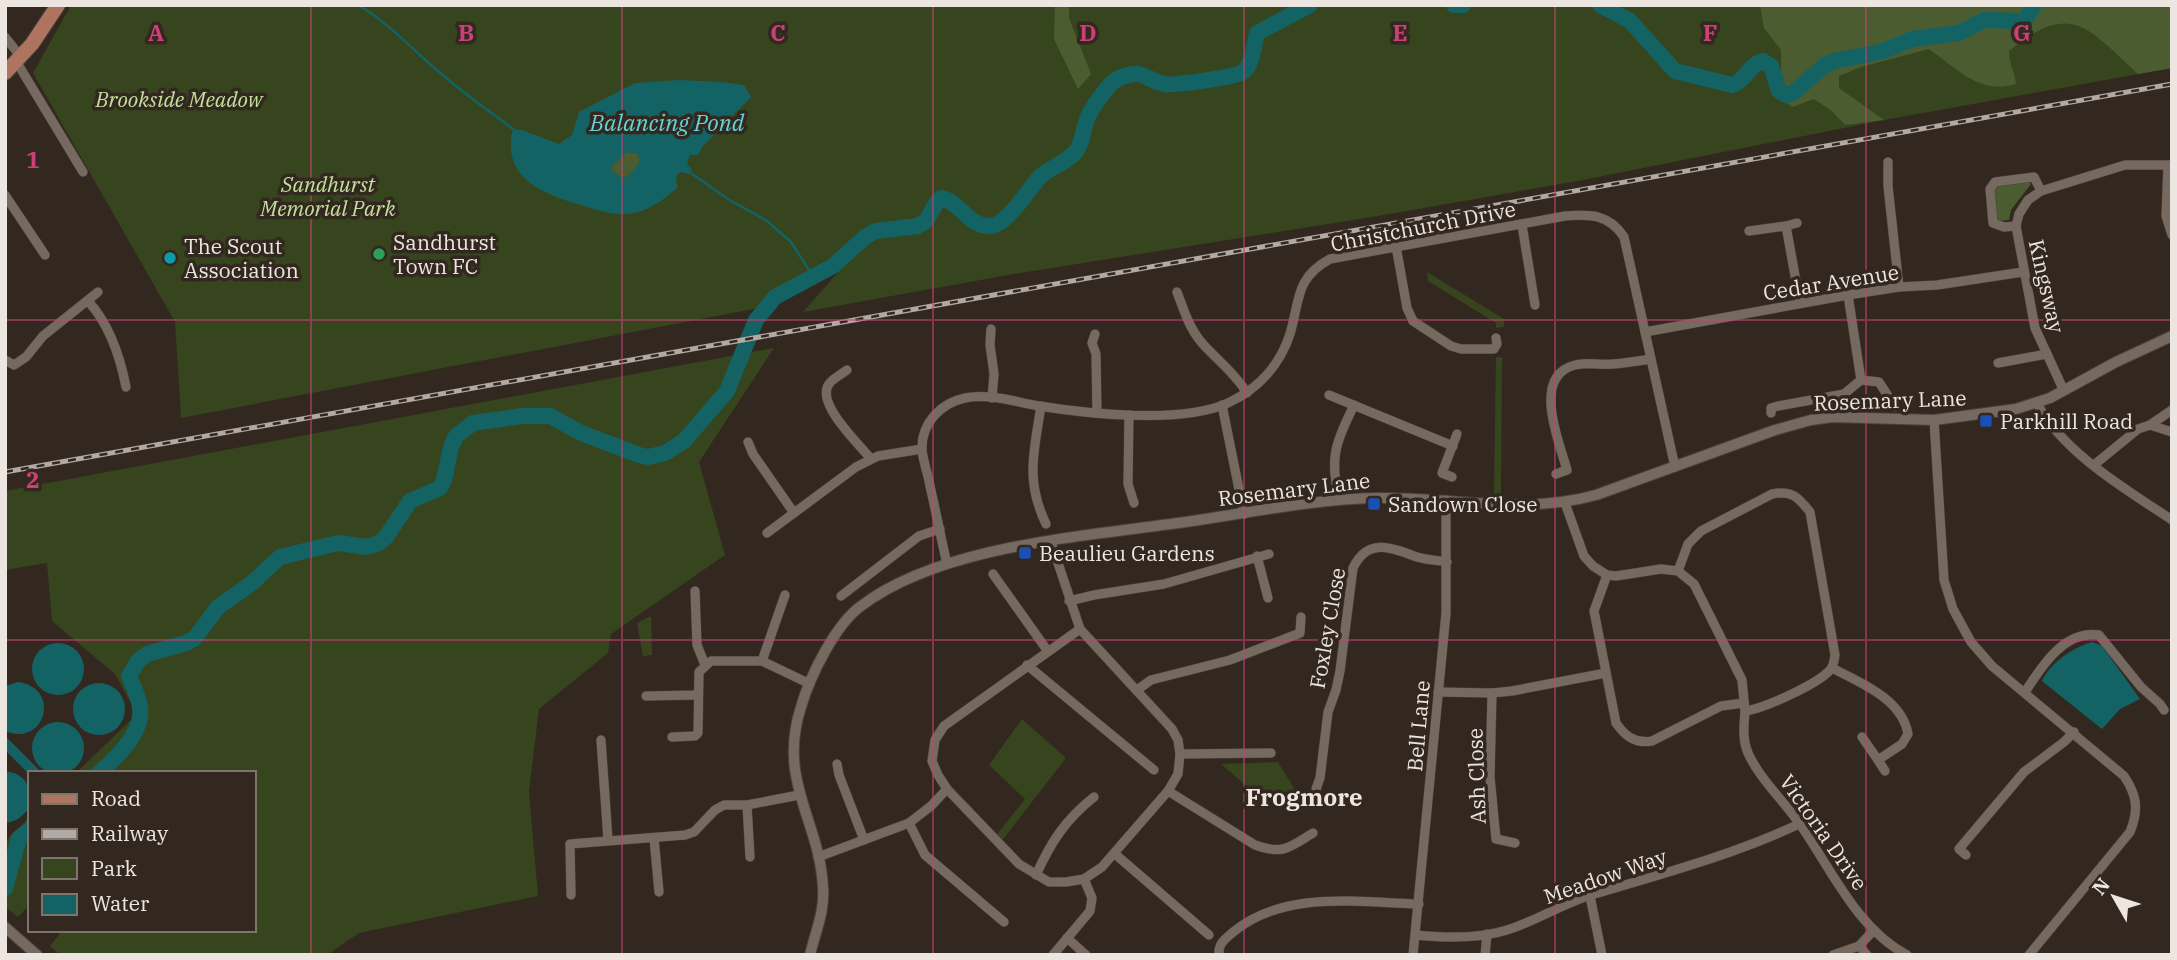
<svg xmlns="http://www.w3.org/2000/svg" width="2177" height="960" viewBox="0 0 2177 960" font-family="'IBM Plex Serif',serif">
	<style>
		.green { fill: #36451e }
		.forest { fill: #4b5d30 }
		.water { fill: #136364; fill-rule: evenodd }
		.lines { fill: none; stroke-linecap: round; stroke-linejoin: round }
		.stream { stroke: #136364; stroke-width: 2.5 }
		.canal { stroke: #136364; stroke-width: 10 }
		.river { stroke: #136364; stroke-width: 16 }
		.minor-casing { stroke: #4d433d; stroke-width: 10 }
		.tertiary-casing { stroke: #4d433d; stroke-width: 12 }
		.primary-casing { stroke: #4d433d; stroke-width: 16 }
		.minor { stroke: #766960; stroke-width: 9 }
		.tertiary { stroke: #766960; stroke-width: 10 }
		.primary { stroke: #ae745f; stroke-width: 14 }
		.rail-casing { stroke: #b1a9a3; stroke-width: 5 }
		.rail { stroke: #322820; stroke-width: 2.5; stroke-dasharray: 8; stroke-linecap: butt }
		.grid { fill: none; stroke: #cb4176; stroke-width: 2; stroke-opacity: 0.55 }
		.leisure-dot { fill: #2e9e5b; stroke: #322820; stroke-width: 2.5 }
		.culture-dot { fill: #0f9aa8; stroke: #322820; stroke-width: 2.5 }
		.transit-dot { fill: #1a4fb4; stroke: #322820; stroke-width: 2.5 }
		.labels { text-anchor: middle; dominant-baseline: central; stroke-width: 7; stroke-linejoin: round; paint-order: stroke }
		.park-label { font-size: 21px; font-style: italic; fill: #c3e299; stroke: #322820 }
		.street-label { font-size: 21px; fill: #ede5e0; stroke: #322820 }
		.poi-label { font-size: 21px; fill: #ede5e0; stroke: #322820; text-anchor: start }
		.water-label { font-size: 23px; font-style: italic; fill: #65d4d6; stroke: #322820 }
		.quarter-label { font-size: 24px; font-weight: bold; fill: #ede5e0; stroke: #322820 }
		.grid-label { font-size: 23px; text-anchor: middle; font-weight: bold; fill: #cb4176; stroke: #322820; stroke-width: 7; stroke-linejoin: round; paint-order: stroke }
	</style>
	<rect width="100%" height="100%" fill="#322820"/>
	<g class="green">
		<path d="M71,5H2172V68L1884,120L1583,180L1378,216L1014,274L803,312L841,269L776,293L769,306L181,418L175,322L33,73Z"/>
		<path d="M1427,272L1504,319V327L1496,328V323L1428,281Z"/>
		<path d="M774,348L699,462L725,555L611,634L608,653L539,709L529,792L538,896L359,933L327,955H60L50,946L63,930H254V773H76L137,714L115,674L52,621L47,563L5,570V491Z"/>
		<path d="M1496,357H1502L1501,494H1494Z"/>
		<path d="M651,616L652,655L643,656L637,623Z"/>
		<path d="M1022,719L1066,758L1001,842L995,837L1025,799L989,765Z"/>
		<path d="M1278,762L1297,793L1271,807L1221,764Z"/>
		<path d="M30,817V904L18,917L5,907V844L9,837Z"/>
	</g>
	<g class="forest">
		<path d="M1055,5H1069V18L1091,74L1078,89L1054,39Z"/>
		<path d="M1760,5H2172V68L2138,74C2087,27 2071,0 2009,51C2009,64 2015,72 2016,84C1979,95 1958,69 1929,49L1861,67L1839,76V88L1884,120L1845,125L1832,111L1814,99L1792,107L1781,98V50L1764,28Z"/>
		<path d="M627,152L637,153L640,160C636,168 631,176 622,178L612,171L611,167Z"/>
		<path d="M2028,181L2031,184L2011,210L2009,220L1997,221L1993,192L1997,185Z"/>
	</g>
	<g class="water">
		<path d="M679,80L721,82L744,85L751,97L703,146L698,155H690L687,163L692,170L689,174L681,172L677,175L676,183L678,187C664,200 646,213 626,214C611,215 598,210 584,206C545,195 500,179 513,129L522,130L559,144L572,135L579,112L635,83ZM627,152L637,153L640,160C636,168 631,176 622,178L612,171L611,167Z"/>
		<path d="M2092,642L2102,646L2140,699L2120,709L2102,729L2042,681C2051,662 2072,648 2092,642Z"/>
		<circle cx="58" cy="669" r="26"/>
		<path d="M18,682C62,688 45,748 5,731V686Z"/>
		<circle cx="99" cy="709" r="26"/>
		<circle cx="58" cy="748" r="26"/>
		<path d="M5,771C27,774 32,788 29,808C23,816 16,822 5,823Z"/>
	</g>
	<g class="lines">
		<g class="stream">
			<path d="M358,5C386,21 406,43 430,64C456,88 485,108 513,129"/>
			<path d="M688,171L728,199L767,221L791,242L813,276"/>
		</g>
		<g class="canal">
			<path d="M5,743L35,773"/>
			<path d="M29,830L30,824"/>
		</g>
		<g class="river">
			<path d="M1454,5H1463"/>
			<path d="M1600,5L1630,21L1675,71L1732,85C1746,81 1749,64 1763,61L1771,66L1779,91L1787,95L1793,93L1825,65L1834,61L1880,52L1913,39L1959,33L1984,20L2022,21L2027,17L2034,5"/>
			<path d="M99,773C116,758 143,733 140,708C139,697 133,686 129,676L138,661L147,654L186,643L195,638L218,607L252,583L280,557L338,543L367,547L379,543L386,537L410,501L440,488L444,480L451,447L456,436L473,423L522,416H550L581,433L639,455L648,457L665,453L684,441L727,391L756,320L775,297L833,266L865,237L876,231L918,226L926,221L937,202L941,198C960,201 969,228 991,226C1008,224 1027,191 1039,178C1049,167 1069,162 1077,150C1083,140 1083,130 1087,119C1091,109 1109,82 1119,78C1144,68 1143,79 1164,84C1172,86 1236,77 1243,72C1253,64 1254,45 1257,33L1310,5"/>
			<path d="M5,888L19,838L30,830"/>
		</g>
		<defs>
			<g id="minor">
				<path d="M5,37L21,57"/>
				<path d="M16,61L83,172"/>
				<path d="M1888,162V186L1899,287"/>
				<path d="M2168,165L2166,216L2172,235"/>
				<path d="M5,195L45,255"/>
				<path d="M1522,225L1535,305"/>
				<path d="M1786,226L1797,223"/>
				<path d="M2016,226L2004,227L1993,223L1990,189L1995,182L2034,177L2041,191"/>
				<path d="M1749,231L1786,226L1800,303"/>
				<path d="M1396,246L1407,308L1413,321L1451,346L1461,349H1494L1497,344L1496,338"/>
				<path d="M1177,292C1184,310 1189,328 1202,343C1217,360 1235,373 1247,393"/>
				<path d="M88,301C110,325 120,356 126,387"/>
				<path d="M991,329L990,345L994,374L992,398"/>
				<path d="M1645,332L1848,295L1899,287L1937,285L2023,272"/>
				<path d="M1095,334L1092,343L1096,354L1097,413"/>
				<path d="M5,360L14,365L26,357L43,336L98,292"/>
				<path d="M1998,363L2047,354"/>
				<path d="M847,370C842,374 832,379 829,384C815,403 859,444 871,459"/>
				<path d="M1861,380L1879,382L1895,407"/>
				<path d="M2064,391L2035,328L2016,226L2019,214L2028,200L2041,191L2125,165H2172"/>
				<path d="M1329,395L1453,446"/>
				<path d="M2037,403C2062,452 2127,490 2172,520"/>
				<path d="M1222,405L1244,514"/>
				<path d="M1041,406C1034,452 1025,480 1046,524"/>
				<path d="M1771,413V408L1778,406L1844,394L1861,380L1848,295"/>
				<path d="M1129,415L1128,484L1134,503"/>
				<path d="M1934,420L1944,580L1953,609L1971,642L1992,666L2124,776C2137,795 2139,810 2130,832L2029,955"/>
				<path d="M2150,425L2172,432"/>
				<path d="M748,442L753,454L794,513"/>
				<path d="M2094,465L2138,429L2150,425L2172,410"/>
				<path d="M1556,474L1567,470C1559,441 1531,376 1575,365C1587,362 1601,365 1613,364C1626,363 1638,361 1651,359"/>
				<path d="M1452,477L1442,473L1457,434"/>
				<path d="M1339,499C1329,457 1336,443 1354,405"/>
				<path d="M1565,503L1584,556L1593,566L1607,575L1616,576L1661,569L1678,571L1694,584L1742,680L1745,711C1763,709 1818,684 1830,670C1834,666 1834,660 1835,655L1810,512C1798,497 1792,490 1772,494L1701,531L1688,544L1678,571"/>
				<path d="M767,533L856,467L878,456L922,449"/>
				<path d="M1051,542L1080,629L1172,729L1178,740L1180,754L1178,774L1168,791L1102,867L1084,879L1066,882H1049L1019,864L947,789L938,775L932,761L935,740L944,726L1080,629"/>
				<path d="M1257,556L1268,598"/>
				<path d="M947,564C941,538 936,512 930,486C928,474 923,461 922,450C921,423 941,403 965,398C989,393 1016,402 1039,406C1089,414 1182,424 1228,403C1258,389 1280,365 1290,334C1300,300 1295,278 1330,259L1565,216C1590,214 1609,214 1624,237L1675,467"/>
				<path d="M993,574L1047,650"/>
				<path d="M1607,575L1594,611L1616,723C1625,736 1635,744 1652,741L1721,706L1744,703"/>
				<path d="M695,591L697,645L705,665"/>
				<path d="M841,596L919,536L940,529"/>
				<path d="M1069,601L1094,595L1164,584L1269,554"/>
				<path d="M762,661L785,595"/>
				<path d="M1027,665L1154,770"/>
				<path d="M1832,668C1861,683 1902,699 1908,734L1902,744L1878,760L1862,737"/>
				<path d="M1137,690L1151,680L1230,660L1300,633L1301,617"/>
				<path d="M1438,692L1492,693L1512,691L1606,673"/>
				<path d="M2025,692C2042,666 2064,630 2099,635L2141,687L2160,704L2164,710"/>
				<path d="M1492,693L1490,777L1496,839L1515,843"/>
				<path d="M646,696L697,695"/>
				<path d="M1745,711C1744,726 1742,739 1748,753C1759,778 1783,800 1799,823C1831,868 1856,928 1907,955"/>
				<path d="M672,737L695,736L698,733L699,672L711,661H762L810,684"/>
				<path d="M601,740L608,840"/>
				<path d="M1180,754L1271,753"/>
				<path d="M1878,760L1885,771"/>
				<path d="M837,764L839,775L864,840"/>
				<path d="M1168,791L1255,845C1283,855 1289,848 1313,833"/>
				<path d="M1318,797L1316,789L1320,778L1328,712L1336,690L1340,671L1353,568C1367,538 1390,547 1414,556C1424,560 1437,560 1447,562"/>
				<path d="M747,805L750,857"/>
				<path d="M909,823L925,855L1004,922"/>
				<path d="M654,838L659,892"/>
				<path d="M1115,854L1209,935"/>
				<path d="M1966,855L1959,849L2024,772L2064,742L2074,732"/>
				<path d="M818,857L909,823L931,806L947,789"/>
				<path d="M1036,875C1051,842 1065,820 1094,797"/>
				<path d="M571,895L570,844L685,835L694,832L715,810L724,805H747L799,795"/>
				<path d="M1590,896L1602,955"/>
				<path d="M1416,935C1445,938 1479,939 1507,930C1536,921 1562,904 1591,895C1662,874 1733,855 1799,824"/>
				<path d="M1067,938L1086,955"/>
				<path d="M1859,946L1867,955"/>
				<path d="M1053,955L1090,911L1092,898L1084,879"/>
				<path d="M1219,955C1218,944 1224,940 1232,933C1283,890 1356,902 1419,904"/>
				<path d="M1413,955L1446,613V500"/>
				<path d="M1485,955L1487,934"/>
				<path d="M1833,955L1859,946L1874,930"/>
			</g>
			<g id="tertiary">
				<path d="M5,927L37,955"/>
				<path d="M810,955C815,933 825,911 823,888C820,821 777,781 801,707C810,676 835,625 861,606C943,544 1091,536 1192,521C1253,512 1315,499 1377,498C1450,497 1524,515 1596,495L1775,430L1811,420L1832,417L1934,420L2016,409L2050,398L2116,362L2172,336"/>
			</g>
			<path id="primary" d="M5,73L32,44L58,5"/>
		</defs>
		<use href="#minor" class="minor-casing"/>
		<use href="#tertiary" class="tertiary-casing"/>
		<use href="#primary" class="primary-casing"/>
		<use href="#minor" class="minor"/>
		<use href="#tertiary" class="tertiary"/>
		<use href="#primary" class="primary"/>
		<defs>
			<path id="rail" d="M5,472L2172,84"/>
		</defs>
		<use href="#rail" class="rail-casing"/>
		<use href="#rail" class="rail"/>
	</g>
	<path class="grid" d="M311,5V955M622,5V955M933,5V955M1244,5V955M1555,5V955M1866,5V955M5,320H2172M5,640H2172"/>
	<circle class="leisure-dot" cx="379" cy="254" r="7"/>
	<circle class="culture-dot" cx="170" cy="258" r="7"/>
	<g class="transit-dot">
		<rect x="1979" y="414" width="14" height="14" rx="3.5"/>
		<rect x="1367" y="497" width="14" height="14" rx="3.5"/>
		<rect x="1018" y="546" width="14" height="14" rx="3.5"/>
	</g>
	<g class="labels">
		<g class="park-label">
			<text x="179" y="99">Brookside Meadow</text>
			<text x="328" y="184">Sandhurst<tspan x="328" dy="24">Memorial Park</tspan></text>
		</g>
		<g class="street-label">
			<text transform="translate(1423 226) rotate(-11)">Christchurch Drive</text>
			<text transform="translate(1831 282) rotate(-9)">Cedar Avenue</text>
			<text transform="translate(2047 286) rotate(77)">Kingsway</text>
			<text transform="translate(1890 400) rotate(-2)">Rosemary Lane</text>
			<text transform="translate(1294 489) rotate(-7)">Rosemary Lane</text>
			<text transform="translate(1327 628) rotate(-80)">Foxley Close</text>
			<text transform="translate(1418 726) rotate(-85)">Bell Lane</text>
			<text transform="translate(1476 776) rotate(-92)">Ash Close</text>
			<text transform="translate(1824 832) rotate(55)">Victoria Drive</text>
			<text transform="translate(1605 876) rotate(-19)">Meadow Way</text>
		</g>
		<g class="poi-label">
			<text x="393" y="242">Sandhurst<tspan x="393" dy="24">Town FC</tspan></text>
			<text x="184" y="246">The Scout<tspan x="184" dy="24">Association</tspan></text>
			<text x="2000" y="421">Parkhill Road</text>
			<text x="1388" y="504">Sandown Close</text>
			<text x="1039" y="553">Beaulieu Gardens</text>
		</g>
		<g class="water-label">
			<text x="667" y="122">Balancing Pond</text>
		</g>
		<g class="quarter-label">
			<text x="1304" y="797">Frogmore</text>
		</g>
	</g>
	<g class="grid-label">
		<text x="156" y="41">A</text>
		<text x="466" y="41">B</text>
		<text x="778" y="41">C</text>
		<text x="1088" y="41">D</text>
		<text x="1400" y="41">E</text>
		<text x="1710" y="41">F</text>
		<text x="2022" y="41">G</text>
		<text x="33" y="168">1</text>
		<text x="33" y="488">2</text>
	</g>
	<rect width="2177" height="960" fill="none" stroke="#ede5e0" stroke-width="14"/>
	<rect x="28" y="771" width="228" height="161" fill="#322820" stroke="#7d746d" stroke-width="2"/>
	<rect x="42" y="794" width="35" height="10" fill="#ae745f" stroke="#7d746d" stroke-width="2"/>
	<text x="91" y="806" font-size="21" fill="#ede5e0">Road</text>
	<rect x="42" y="829" width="35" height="10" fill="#b1a9a3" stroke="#7d746d" stroke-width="2"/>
	<text x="91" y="841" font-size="21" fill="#ede5e0">Railway</text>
	<rect x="42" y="858" width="35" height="21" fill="#36451e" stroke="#7d746d" stroke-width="2"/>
	<text x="91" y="876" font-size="21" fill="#ede5e0">Park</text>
	<rect x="42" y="894" width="35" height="21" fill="#136364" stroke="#7d746d" stroke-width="2"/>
	<text x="91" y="911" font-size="21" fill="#ede5e0">Water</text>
	<g transform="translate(2114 897) rotate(309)" stroke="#322820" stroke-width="5" paint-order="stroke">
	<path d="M0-5L12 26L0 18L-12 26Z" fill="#ede5e0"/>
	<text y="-10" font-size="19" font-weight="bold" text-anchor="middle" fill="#ede5e0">N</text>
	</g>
</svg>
